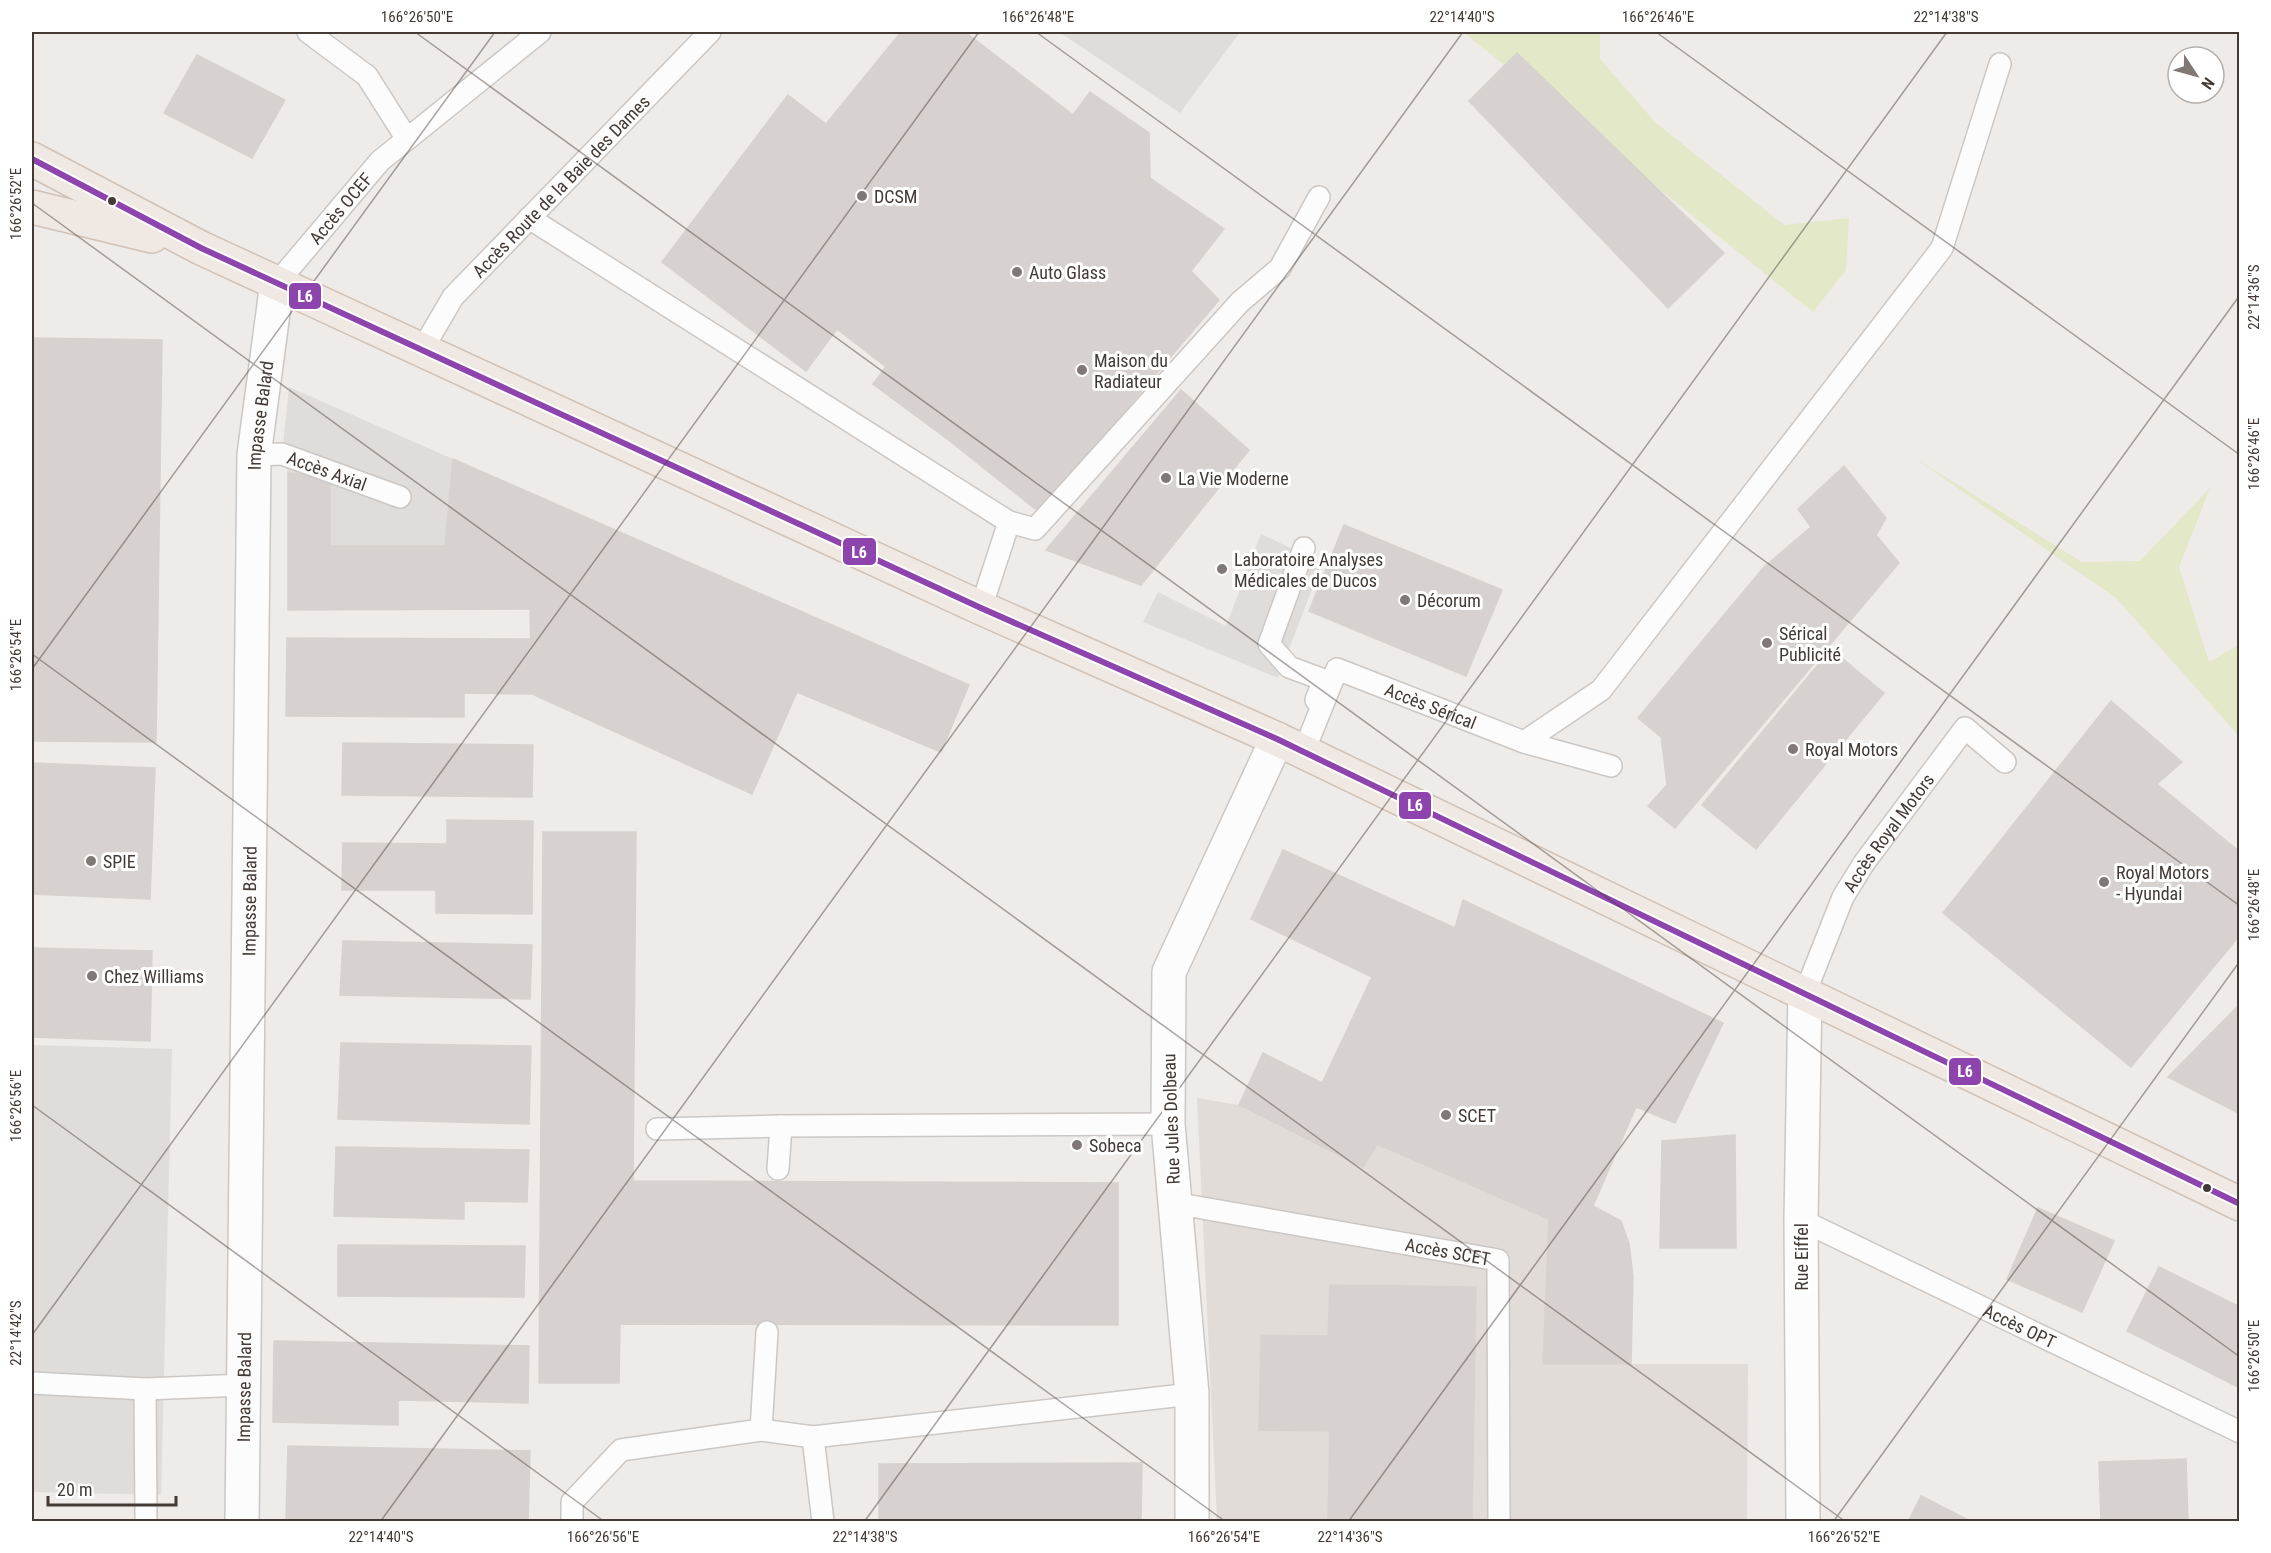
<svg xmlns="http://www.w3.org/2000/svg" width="2271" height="1553" viewBox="0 0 2271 1553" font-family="'Roboto Condensed',sans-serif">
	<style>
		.industrial { fill: #e2dcd9 }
		.green { fill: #e3e8c9 }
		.parking { fill: #e0dcd9 }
		.building { fill: #d7d2cf; stroke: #d7d2ce; stroke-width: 1.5 }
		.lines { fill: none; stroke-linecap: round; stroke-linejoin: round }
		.service-casing { stroke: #cbc7c4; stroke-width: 24 }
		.minor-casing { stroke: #cbc7c4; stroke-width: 36 }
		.primary-casing { stroke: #d0c2b6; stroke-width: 36 }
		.service { stroke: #fdfcfc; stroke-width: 21 }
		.minor { stroke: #fdfcfc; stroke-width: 33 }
		.primary { stroke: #f0e8e3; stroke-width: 33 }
		.bus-1-casing { stroke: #fff; stroke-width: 10 }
		.bus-1 { stroke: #8e44ad; stroke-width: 6 }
		.ticks { fill: none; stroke: #443a35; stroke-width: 1.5; stroke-opacity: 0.45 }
		.poi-dot { fill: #807874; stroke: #fff; stroke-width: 2 }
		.bus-dot { fill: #443a35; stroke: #fff; stroke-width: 2 }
		.labels { text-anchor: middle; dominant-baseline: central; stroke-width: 6; stroke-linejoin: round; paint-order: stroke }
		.street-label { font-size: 18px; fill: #443a35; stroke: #fff }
		.poi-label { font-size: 18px; fill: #443a35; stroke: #fff; text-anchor: start }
		.line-badge { stroke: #fff; stroke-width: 2 }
		.badge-label { font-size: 16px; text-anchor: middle; font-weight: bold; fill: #fff }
		.neatline { fill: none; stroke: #443a35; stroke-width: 2 }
		.ticks-label { font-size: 15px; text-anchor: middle; fill: #443a35 }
	</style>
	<rect width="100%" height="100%" fill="#efebe8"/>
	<path class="industrial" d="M1197,1098L1239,1105L1362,1166L1377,1144L1549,1219L1543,1364H1748L1747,1521H1217Z"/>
	<g class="green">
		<path d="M1463,32H1600V59L1656,123L1784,225L1849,218L1846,270L1813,312Z"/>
		<path d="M1913,457L2082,562L2140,561L2210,488L2179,567L2209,662L2239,645V736L2116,598Z"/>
	</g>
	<g class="parking">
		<path d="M1059,32H1240L1180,113Z"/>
		<path d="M289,387L453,459L445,546H330V476L288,473L282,454Z"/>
		<path d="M1261,534L1322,563L1278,678L1143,622L1158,592L1226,626Z"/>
		<path d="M32,1045L172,1049L161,1495L32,1492Z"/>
	</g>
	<g class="building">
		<path d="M901,32H965L1073,115L886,367L837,329L806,371L662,262L788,95L826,124Z"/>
		<path d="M1517,53L1724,253L1668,308L1469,101Z"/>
		<path d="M197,55L285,100L252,158L164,113Z"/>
		<path d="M1090,92L1149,133L1150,178L950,441L873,384Z"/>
		<path d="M1150,178L1224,229L1191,271L1219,300L1039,512L950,441Z"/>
		<path d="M32,338L162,340L156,742L32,741Z"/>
		<path d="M1181,390L1249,450L1141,585L1046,550Z"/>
		<path d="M453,459L969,685L941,752L797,692L752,794L532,694L530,609L288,610V473L330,476V546H445Z"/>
		<path d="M1844,466L1886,518L1876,535L1899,563L1675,828L1648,806L1667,785L1664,759L1661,737L1638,718L1764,567L1811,527L1798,509Z"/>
		<path d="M1344,525L1502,590L1466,676L1309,611Z"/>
		<path d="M287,638L533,639L532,694L464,693V717L286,716Z"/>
		<path d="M1831,649L1884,693L1756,849L1702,805Z"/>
		<path d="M2111,701L2182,762L2157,784L2240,852V935L2131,1067L1943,913Z"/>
		<path d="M343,743L533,745L532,797L342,795Z"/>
		<path d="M32,763L155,768L150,899L32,894Z"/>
		<path d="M447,820L533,821L532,914L436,913V890H342L343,843L447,844Z"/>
		<path d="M543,832H636L633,1181L1118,1183V1325L620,1324L619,1383H539Z"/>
		<path d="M1283,850L1455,928L1463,900L1723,1023L1675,1123L1636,1107L1593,1206L1621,1221L1629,1244L1633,1276L1631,1364H1543L1549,1219L1377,1144L1363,1167L1239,1105L1263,1053L1322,1083L1372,977L1251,919Z"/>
		<path d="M343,941L532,945L530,999L340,995Z"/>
		<path d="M32,948L152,951L150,1041L32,1037Z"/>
		<path d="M2240,1004V1114L2168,1077Z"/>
		<path d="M341,1043L531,1046L529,1124L338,1119Z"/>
		<path d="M1735,1135L1736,1248H1660L1662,1141Z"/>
		<path d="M336,1147L529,1150L527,1202L464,1201V1219L334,1216Z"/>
		<path d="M2038,1208L2114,1241L2082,1312L2007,1279Z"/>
		<path d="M338,1245L525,1246L524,1297L338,1296Z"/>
		<path d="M2159,1267L2240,1307L2238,1387L2127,1331Z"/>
		<path d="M1330,1285L1476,1287L1472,1522H1328L1330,1431L1259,1430L1261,1335L1328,1336Z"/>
		<path d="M274,1341L529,1346L528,1403L398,1400V1425L273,1422Z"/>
		<path d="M288,1446L530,1451L528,1522L286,1519Z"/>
		<path d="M2186,1459L2188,1522H2101L2099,1462Z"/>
		<path d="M1142,1463L1141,1522H879V1464Z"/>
		<path d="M1921,1496L1972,1522H1908Z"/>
	</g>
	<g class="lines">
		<defs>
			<g id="service">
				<path d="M308,32L367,76L407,139"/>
				<path d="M529,218L1009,522"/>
				<path id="s1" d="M277,283L380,161L540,32"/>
				<path id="s2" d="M422,350L453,297L710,32"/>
				<path id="s3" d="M254,455L282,454L400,497"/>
				<path d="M1304,548L1269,644L1289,667L1324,680L1316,700"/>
				<path d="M981,608L1009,522L1035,529L1240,302L1280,268L1319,197"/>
				<path d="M1524,742L1601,690L1942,248L2000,64"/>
				<path id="s4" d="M1304,751L1337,669L1524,742L1611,766"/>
				<path id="s5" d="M1805,993L1843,897L1864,863L1965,728L2005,762"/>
				<path d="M657,1129L781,1126"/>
				<path d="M778,1169L781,1126L1168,1124"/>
				<path id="s6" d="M1174,1203L1498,1260L1499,1522"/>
				<path id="s7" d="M1801,1220L2240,1432"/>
				<path d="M32,1383L145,1389L245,1385"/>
				<path d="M145,1389L146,1522"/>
				<path d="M761,1430L767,1332"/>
				<path d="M572,1522V1502L621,1450L761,1430L813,1437"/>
				<path d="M823,1522L813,1437L1192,1394"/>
			</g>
			<g id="minor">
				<path id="s8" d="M242,1522L254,455L277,283"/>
				<path d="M1192,1522V1394L1168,1124L1169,972L1277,739"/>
				<path d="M1803,1522L1801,1220L1805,993"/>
			</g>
			<g id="primary">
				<path d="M32,159L201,248L981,608L1277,739L2240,1204"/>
				<path d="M32,207L152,236"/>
			</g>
		</defs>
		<use href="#service" class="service-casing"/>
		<use href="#minor" class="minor-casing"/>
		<use href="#primary" class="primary-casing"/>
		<use href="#service" class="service"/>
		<use href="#minor" class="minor"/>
		<use href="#primary" class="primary"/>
		<defs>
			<path id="bus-1" d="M32,159L201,248L981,608L1277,739L2240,1204"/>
		</defs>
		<use href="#bus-1" class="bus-1-casing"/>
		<use href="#bus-1" class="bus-1"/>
	</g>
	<path class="ticks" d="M415,32L2240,1357M1036,32L2240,906M1656,32L2240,455M32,203L1846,1522M32,654L1226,1522M32,669L495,32M32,1105L605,1522M32,1335L979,32M380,1522L1463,32M864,1522L1947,32M1348,1522L2240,295M1833,1522L2240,961"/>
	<g class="poi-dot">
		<circle cx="862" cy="196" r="6"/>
		<circle cx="1017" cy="272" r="6"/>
		<circle cx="1082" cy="370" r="6"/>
		<circle cx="1166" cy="478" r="6"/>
		<circle cx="1222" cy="569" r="6"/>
		<circle cx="1405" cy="600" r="6"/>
		<circle cx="1767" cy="643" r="6"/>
		<circle cx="1793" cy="749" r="6"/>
		<circle cx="91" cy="861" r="6"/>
		<circle cx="2104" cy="882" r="6"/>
		<circle cx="92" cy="976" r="6"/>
		<circle cx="1446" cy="1115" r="6"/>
		<circle cx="1077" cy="1145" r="6"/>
	</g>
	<g class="bus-dot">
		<circle cx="112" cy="201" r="5"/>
		<circle cx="2207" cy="1188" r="5"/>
	</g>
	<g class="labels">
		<g class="street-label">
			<text stroke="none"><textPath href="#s2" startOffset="216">Accès Route de la Baie des Dames</textPath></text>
			<text stroke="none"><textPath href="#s1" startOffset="98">Accès OCEF</textPath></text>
			<text stroke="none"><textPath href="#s8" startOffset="1107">Impasse Balard</textPath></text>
			<text stroke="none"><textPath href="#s3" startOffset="76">Accès Axial</textPath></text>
			<text stroke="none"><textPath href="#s4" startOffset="189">Accès Sérical</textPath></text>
			<text stroke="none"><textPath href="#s5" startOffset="182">Accès Royal Motors</textPath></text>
			<text stroke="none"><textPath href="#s8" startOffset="621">Impasse Balard</textPath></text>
			<text transform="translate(1171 1119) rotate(-92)">Rue Jules Dolbeau</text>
			<text stroke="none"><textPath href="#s6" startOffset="278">Accès SCET</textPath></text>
			<text transform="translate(1801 1257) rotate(-90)">Rue Eiffel</text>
			<text stroke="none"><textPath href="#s7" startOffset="243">Accès OPT</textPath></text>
			<text stroke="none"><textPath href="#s8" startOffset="135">Impasse Balard</textPath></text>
		</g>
		<g class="poi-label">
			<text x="874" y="196">DCSM</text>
			<text x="1029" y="272">Auto Glass</text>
			<text x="1094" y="360">Maison du<tspan x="1094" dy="21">Radiateur</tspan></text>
			<text x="1178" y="478">La Vie Moderne</text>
			<text x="1234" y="559">Laboratoire Analyses<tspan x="1234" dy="21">Médicales de Ducos</tspan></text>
			<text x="1417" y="600">Décorum</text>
			<text x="1779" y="633">Sérical<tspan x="1779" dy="21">Publicité</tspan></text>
			<text x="1805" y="749">Royal Motors</text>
			<text x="103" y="861">SPIE</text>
			<text x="2116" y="872">Royal Motors<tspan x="2116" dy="21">- Hyundai</tspan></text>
			<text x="104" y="976">Chez Williams</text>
			<text x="1458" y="1115">SCET</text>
			<text x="1089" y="1145">Sobeca</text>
		</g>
	</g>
	<g class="line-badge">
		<rect x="288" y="282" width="34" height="28" rx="6" fill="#8e44ad"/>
		<rect x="842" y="537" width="35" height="29" rx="6" fill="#8e44ad"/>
		<rect x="1398" y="791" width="34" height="29" rx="6" fill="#8e44ad"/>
		<rect x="1948" y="1057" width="34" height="29" rx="6" fill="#8e44ad"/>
	</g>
	<g class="badge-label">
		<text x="305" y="302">L6</text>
		<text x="859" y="558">L6</text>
		<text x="1415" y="811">L6</text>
		<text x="1965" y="1077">L6</text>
	</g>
	<rect width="2271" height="1553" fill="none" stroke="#ffffff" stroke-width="66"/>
	<g transform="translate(2196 75) rotate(126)"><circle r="28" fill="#ffffff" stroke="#b4b0ae" stroke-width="1.5"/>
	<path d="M0-4.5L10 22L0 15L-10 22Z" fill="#807874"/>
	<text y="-9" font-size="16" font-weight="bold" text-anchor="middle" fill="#443a35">N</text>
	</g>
	<path d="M48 1496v9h128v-9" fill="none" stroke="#443a35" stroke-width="3"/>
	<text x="57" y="1496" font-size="18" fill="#443a35" stroke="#ffffff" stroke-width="4.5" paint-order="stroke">20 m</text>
	<rect x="33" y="33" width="2205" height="1487" class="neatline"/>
	<g class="ticks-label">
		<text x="417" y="22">166°26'50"E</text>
		<text x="1038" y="22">166°26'48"E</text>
		<text x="1462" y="22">22°14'40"S</text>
		<text x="1658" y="22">166°26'46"E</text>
		<text x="1946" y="22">22°14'38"S</text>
		<text transform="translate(16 204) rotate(-90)" y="5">166°26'52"E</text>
		<text transform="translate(2254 297) rotate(-90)" y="5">22°14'36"S</text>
		<text transform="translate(2254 454) rotate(-90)" y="5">166°26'46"E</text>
		<text transform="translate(16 655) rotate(-90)" y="5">166°26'54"E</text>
		<text transform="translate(2254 905) rotate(-90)" y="5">166°26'48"E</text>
		<text transform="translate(16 1106) rotate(-90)" y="5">166°26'56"E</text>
		<text transform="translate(16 1333) rotate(-90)" y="5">22°14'42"S</text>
		<text transform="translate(2254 1356) rotate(-90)" y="5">166°26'50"E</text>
		<text x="381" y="1542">22°14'40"S</text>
		<text x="603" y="1542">166°26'56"E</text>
		<text x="865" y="1542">22°14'38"S</text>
		<text x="1224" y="1542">166°26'54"E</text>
		<text x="1350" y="1542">22°14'36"S</text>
		<text x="1844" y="1542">166°26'52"E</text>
	</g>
</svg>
